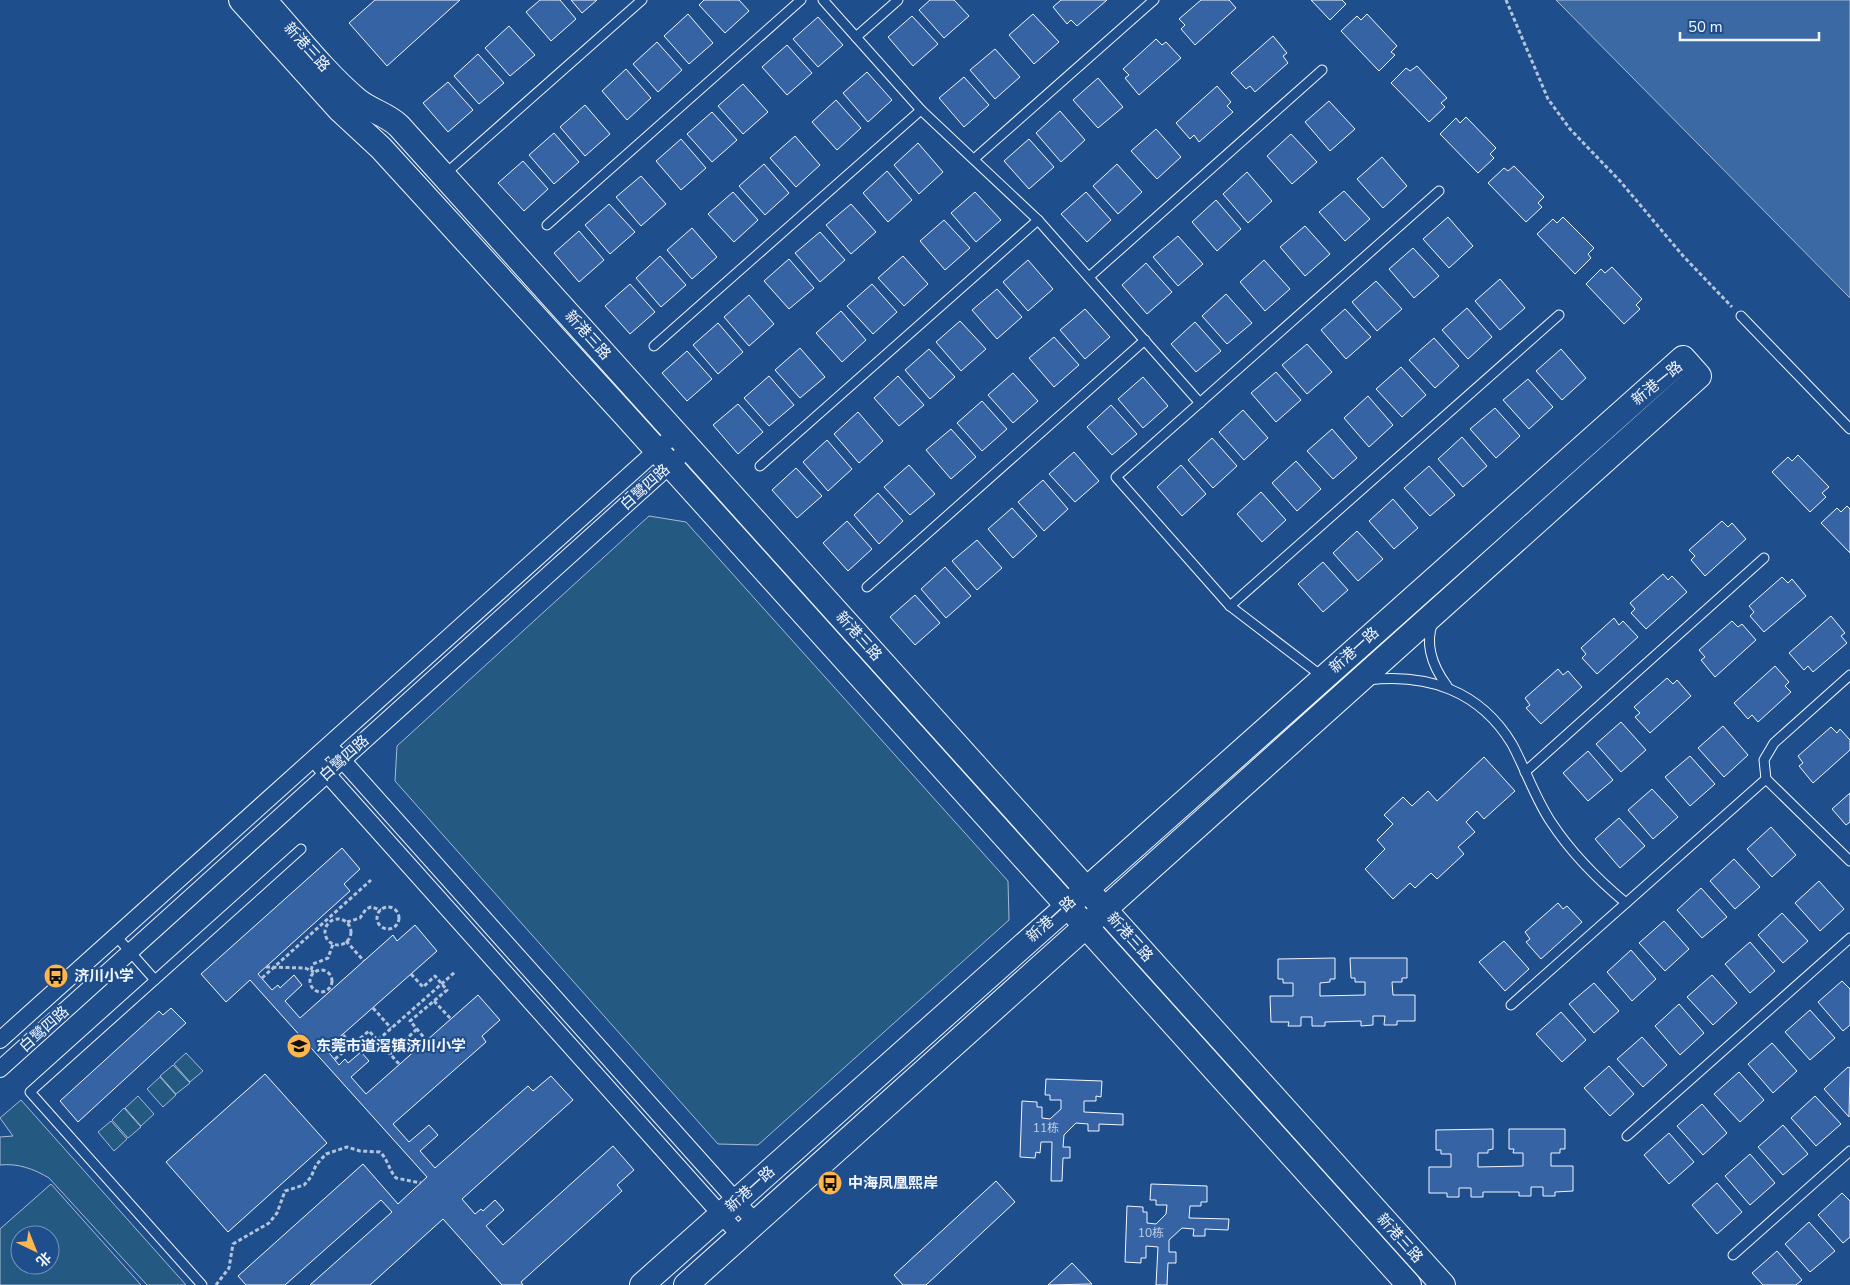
<svg xmlns="http://www.w3.org/2000/svg" width="1850" height="1285" viewBox="0 0 1850 1285" font-family="'Nunito Sans','Noto Sans SC',sans-serif">
	<style>
		.green { fill: #245a82; stroke: #a8bbd7; fill-rule: evenodd }
		.water { fill: #3b69a3; stroke: #a8bbd7 }
		.building { fill: #3563a3; stroke: #f2f6ff }
		.lines { fill: none; stroke-linecap: round; stroke-linejoin: round }
		.lane-casing { stroke: #f2f6ff; stroke-width: 11 }
		.street-casing { stroke: #f2f6ff; stroke-width: 18 }
		.secondary-casing { stroke: #f2f6ff; stroke-width: 26 }
		.path { stroke: #b3c4dc; stroke-width: 3; stroke-dasharray: 4 2.5; stroke-linecap: butt }
		.lane { stroke: #1f4e8c; stroke-width: 9 }
		.street { stroke: #1f4e8c; stroke-width: 16 }
		.secondary { stroke: #1f4e8c; stroke-width: 24 }
		.labels { text-anchor: middle; dominant-baseline: central; stroke-width: 4; stroke-linejoin: round; paint-order: stroke }
		.number-label { font-size: 12px; fill: #c3d1e8 }
		.street-label { font-size: 15px; fill: #f2f6ff; stroke: #1f4e8c }
		.poi-label { font-size: 15px; font-weight: bold; fill: #f2f6ff; stroke: #1f4e8c; text-anchor: start }
	</style>
	<rect width="100%" height="100%" fill="#1f4e8c"/>
	<g class="green">
		<path d="M649,516L686,522L1008,881L1009,920L758,1145L718,1144L395,781L397,746Z"/>
		<path d="M186,1053L203,1071L190,1082L174,1064Z"/>
		<path d="M173,1065L190,1083L176,1094L160,1076Z"/>
		<path d="M160,1077L176,1095L163,1107L147,1089Z"/>
		<path d="M138,1096L154,1114L141,1126L125,1108Z"/>
		<path d="M21,1100L186,1285H147L49,1178C34,1169 18,1163 0,1165V1137L13,1136L0,1118Z"/>
		<path d="M124,1108L141,1127L128,1138L112,1120Z"/>
		<path d="M111,1121L127,1139L114,1151L98,1132Z"/>
		<path d="M51,1184L141,1285H0V1229ZM20,1235H50V1265H20Z"/>
	</g>
	<path class="water" d="M1556,0H1850V298Z"/>
	<g class="building">
		<path d="M375,0H460L387,66L349,23Z"/>
		<path d="M540,0H560L576,19L551,41L526,12Z"/>
		<path d="M571,0H597L582,13Z"/>
		<path d="M704,0H739L749,11L725,33L699,5Z"/>
		<path d="M930,0H954L969,16L944,38L919,10Z"/>
		<path d="M1061,0H1107L1077,26L1071,20L1067,24L1053,7Z"/>
		<path d="M1201,0H1229L1236,8L1195,45L1181,29L1185,25L1179,19Z"/>
		<path d="M1311,0H1342L1346,4L1330,20Z"/>
		<path d="M688,14L713,43L689,64L664,36Z"/>
		<path d="M1033,14L1059,42L1034,64L1009,35Z"/>
		<path d="M1367,14L1397,46L1391,52L1395,55L1379,71L1341,31L1357,16L1361,20Z"/>
		<path d="M912,16L938,44L913,66L888,37Z"/>
		<path d="M818,17L843,45L818,67L793,39Z"/>
		<path d="M509,26L535,55L510,76L485,48Z"/>
		<path d="M1273,36L1287,53L1283,56L1288,63L1255,92L1250,86L1246,89L1231,73Z"/>
		<path d="M1156,39L1162,45L1166,42L1181,58L1139,95L1125,78L1129,75L1123,69Z"/>
		<path d="M657,42L682,70L658,92L633,64Z"/>
		<path d="M787,45L812,73L787,95L762,67Z"/>
		<path d="M995,49L1020,77L995,99L970,70Z"/>
		<path d="M478,54L504,83L479,104L454,76Z"/>
		<path d="M1417,66L1447,98L1441,103L1445,107L1429,122L1391,83L1406,68L1410,71Z"/>
		<path d="M626,69L651,98L627,120L602,91Z"/>
		<path d="M867,72L892,100L868,122L843,93Z"/>
		<path d="M964,77L989,105L964,127L939,98Z"/>
		<path d="M1098,78L1123,107L1098,128L1073,100Z"/>
		<path d="M448,82L473,110L448,132L423,103Z"/>
		<path d="M743,84L768,112L743,134L718,106Z"/>
		<path d="M1217,86L1231,102L1227,106L1233,112L1199,142L1194,135L1190,139L1176,123Z"/>
		<path d="M836,100L861,128L837,150L812,122Z"/>
		<path d="M1329,101L1355,129L1330,151L1305,122Z"/>
		<path d="M585,105L610,134L585,156L560,127Z"/>
		<path d="M1060,111L1085,140L1061,162L1036,133Z"/>
		<path d="M712,112L737,140L712,162L687,134Z"/>
		<path d="M1466,117L1496,148L1490,154L1494,158L1478,173L1440,134L1456,118L1460,123Z"/>
		<path d="M1156,129L1181,157L1157,179L1131,151Z"/>
		<path d="M554,133L579,162L554,184L529,155Z"/>
		<path d="M1291,134L1317,162L1292,184L1267,156Z"/>
		<path d="M795,136L820,165L796,187L770,158Z"/>
		<path d="M681,139L706,168L681,190L656,161Z"/>
		<path d="M1029,139L1054,167L1029,189L1004,161Z"/>
		<path d="M918,143L943,172L919,194L894,165Z"/>
		<path d="M1382,157L1407,186L1383,208L1357,179Z"/>
		<path d="M523,161L548,189L524,211L498,183Z"/>
		<path d="M764,164L789,193L765,215L739,186Z"/>
		<path d="M1117,164L1142,192L1118,214L1093,186Z"/>
		<path d="M1514,166L1544,197L1538,203L1542,207L1526,222L1488,183L1504,168L1508,171Z"/>
		<path d="M887,171L912,200L888,222L863,193Z"/>
		<path d="M1247,172L1272,201L1248,223L1223,194Z"/>
		<path d="M641,176L666,204L641,226L616,197Z"/>
		<path d="M1344,191L1370,219L1345,241L1319,212Z"/>
		<path d="M733,192L758,220L734,242L708,214Z"/>
		<path d="M975,192L1001,220L976,242L951,213Z"/>
		<path d="M1086,192L1111,220L1087,242L1061,214Z"/>
		<path d="M1216,200L1241,229L1217,251L1192,222Z"/>
		<path d="M609,204L635,232L610,254L585,225Z"/>
		<path d="M851,204L876,232L851,254L826,225Z"/>
		<path d="M1448,217L1473,246L1449,268L1423,239Z"/>
		<path d="M1563,217L1594,248L1588,254L1591,258L1575,274L1537,234L1553,219L1557,223Z"/>
		<path d="M944,220L970,248L945,270L920,241Z"/>
		<path d="M1305,226L1330,254L1305,276L1280,247Z"/>
		<path d="M692,228L717,257L692,279L667,250Z"/>
		<path d="M579,231L604,260L579,282L554,253Z"/>
		<path d="M820,232L845,260L820,282L795,253Z"/>
		<path d="M1178,236L1203,264L1178,286L1153,257Z"/>
		<path d="M1413,248L1439,276L1414,298L1389,269Z"/>
		<path d="M660,256L686,285L661,307L636,278Z"/>
		<path d="M903,256L928,284L904,306L878,278Z"/>
		<path d="M789,259L814,288L789,309L764,281Z"/>
		<path d="M1028,260L1053,289L1028,311L1003,282Z"/>
		<path d="M1264,260L1290,289L1265,311L1240,282Z"/>
		<path d="M1146,263L1172,292L1147,314L1122,285Z"/>
		<path d="M1612,267L1642,299L1636,305L1640,309L1624,324L1586,284L1601,269L1605,273Z"/>
		<path d="M1500,279L1525,308L1500,330L1475,301Z"/>
		<path d="M1376,281L1402,309L1377,331L1352,302Z"/>
		<path d="M630,284L655,312L630,334L605,306Z"/>
		<path d="M872,284L897,312L873,334L847,306Z"/>
		<path d="M997,289L1022,317L997,339L972,310Z"/>
		<path d="M1226,294L1252,323L1227,344L1202,316Z"/>
		<path d="M749,295L774,324L749,346L724,317Z"/>
		<path d="M1467,308L1492,337L1468,359L1442,330Z"/>
		<path d="M1085,309L1110,337L1085,359L1060,330Z"/>
		<path d="M1345,309L1371,337L1346,359L1321,330Z"/>
		<path d="M841,311L866,340L842,362L816,333Z"/>
		<path d="M960,321L986,349L961,371L936,342Z"/>
		<path d="M1195,322L1221,351L1196,372L1171,344Z"/>
		<path d="M718,323L743,352L718,374L693,345Z"/>
		<path d="M1054,337L1079,365L1054,387L1029,358Z"/>
		<path d="M1434,338L1459,366L1435,388L1409,360Z"/>
		<path d="M1307,344L1332,372L1307,394L1282,365Z"/>
		<path d="M800,348L825,377L800,398L775,370Z"/>
		<path d="M929,349L955,377L930,399L905,370Z"/>
		<path d="M1561,349L1586,378L1562,400L1536,371Z"/>
		<path d="M687,351L712,379L687,401L662,373Z"/>
		<path d="M1401,367L1426,395L1402,417L1376,389Z"/>
		<path d="M1276,372L1301,400L1276,422L1251,393Z"/>
		<path d="M1013,373L1038,401L1013,423L988,395Z"/>
		<path d="M769,376L794,405L769,426L744,398Z"/>
		<path d="M898,376L924,405L899,426L874,398Z"/>
		<path d="M1143,377L1168,406L1143,428L1118,399Z"/>
		<path d="M1528,379L1553,407L1529,429L1503,400Z"/>
		<path d="M1368,396L1393,425L1369,447L1344,418Z"/>
		<path d="M982,401L1007,429L982,451L957,423Z"/>
		<path d="M738,404L763,432L738,454L713,425Z"/>
		<path d="M1111,405L1137,434L1112,455L1087,427Z"/>
		<path d="M1495,408L1520,436L1496,458L1470,429Z"/>
		<path d="M1243,410L1268,438L1244,460L1219,432Z"/>
		<path d="M858,412L883,441L859,463L834,434Z"/>
		<path d="M951,429L976,457L951,479L926,450Z"/>
		<path d="M1332,429L1357,458L1333,479L1307,451Z"/>
		<path d="M1462,437L1487,466L1463,487L1438,459Z"/>
		<path d="M1212,438L1237,466L1213,488L1188,460Z"/>
		<path d="M827,440L852,469L828,491L803,462Z"/>
		<path d="M1074,452L1099,481L1075,502L1049,474Z"/>
		<path d="M1798,455L1829,487L1822,493L1826,497L1810,512L1772,472L1788,457L1792,461Z"/>
		<path d="M1296,461L1321,489L1297,511L1272,483Z"/>
		<path d="M909,465L935,494L910,515L884,487Z"/>
		<path d="M1181,465L1206,494L1182,516L1157,487Z"/>
		<path d="M1429,466L1455,495L1430,516L1404,488Z"/>
		<path d="M796,468L822,496L797,518L772,490Z"/>
		<path d="M1043,480L1068,509L1044,531L1018,502Z"/>
		<path d="M1261,492L1286,520L1262,542L1237,514Z"/>
		<path d="M878,493L903,521L879,544L854,515Z"/>
		<path d="M1393,499L1418,528L1394,549L1369,521Z"/>
		<path d="M1847,506L1850,509V553L1821,523L1837,508L1841,512Z"/>
		<path d="M1012,508L1037,536L1013,558L988,529Z"/>
		<path d="M847,521L872,549L848,571L823,543Z"/>
		<path d="M1722,521L1728,527L1732,523L1746,539L1705,576L1691,560L1695,556L1689,550Z"/>
		<path d="M1357,531L1383,559L1358,581L1333,553Z"/>
		<path d="M977,540L1002,568L977,590L952,561Z"/>
		<path d="M1323,562L1348,590L1323,612L1298,584Z"/>
		<path d="M945,567L971,596L946,618L921,589Z"/>
		<path d="M1663,574L1668,580L1672,576L1687,592L1646,629L1631,613L1635,609L1630,603Z"/>
		<path d="M1782,577L1788,583L1792,579L1806,596L1764,632L1750,616L1754,612L1749,606Z"/>
		<path d="M915,595L940,623L915,645L890,617Z"/>
		<path d="M1831,616L1845,633L1841,636L1847,643L1813,672L1808,666L1804,670L1789,653Z"/>
		<path d="M1614,618L1619,625L1623,621L1638,637L1597,674L1582,658L1586,654L1581,648Z"/>
		<path d="M1732,621L1738,627L1742,624L1756,640L1715,677L1701,660L1705,657L1699,650Z"/>
		<path d="M1775,666L1789,682L1785,686L1791,692L1758,722L1752,715L1748,719L1734,703Z"/>
		<path d="M1558,669L1563,675L1568,671L1582,687L1541,724L1526,708L1530,705L1525,698Z"/>
		<path d="M1667,678L1673,684L1677,680L1691,696L1650,733L1635,717L1640,713L1634,707Z"/>
		<path d="M1621,722L1646,750L1621,772L1596,744Z"/>
		<path d="M1723,726L1748,755L1724,777L1698,748Z"/>
		<path d="M1831,727L1837,733L1840,729L1850,740V750L1813,783L1799,766L1803,763L1798,756Z"/>
		<path d="M1588,751L1613,780L1588,801L1563,773Z"/>
		<path d="M1690,756L1715,784L1690,806L1665,777Z"/>
		<path d="M1484,757L1515,791L1484,819L1477,811L1466,822L1475,832L1458,847L1464,854L1437,879L1431,873L1415,888L1410,883L1393,899L1365,869L1385,849L1377,840L1393,824L1384,815L1403,797L1412,806L1428,791L1437,801Z"/>
		<path d="M1652,789L1678,817L1653,839L1628,810Z"/>
		<path d="M1850,793V822L1846,825L1832,809Z"/>
		<path d="M1619,818L1645,846L1620,868L1595,839Z"/>
		<path d="M1771,827L1796,855L1772,877L1747,849Z"/>
		<path d="M342,848L360,869L344,884L350,891L258,974L272,990L278,985L280,988L294,975L302,985L285,1001L300,1018L393,935L397,941L415,925L437,951L326,1049L339,1065L345,1059L348,1063L361,1052L369,1061L351,1077L366,1094L478,995L500,1020L482,1036L486,1042L393,1124L409,1142L429,1125L438,1135L420,1151L435,1168L528,1086L533,1091L551,1076L573,1100L462,1199L475,1214L481,1209L483,1211L495,1200L504,1210L486,1226L503,1245L613,1146L634,1170L617,1185L622,1191L521,1282L523,1285H502L443,1219L370,1285H310L392,1212L381,1200L285,1285H246L238,1276L363,1164L398,1204L427,1177L250,980L226,1002L201,974Z"/>
		<path d="M1734,859L1760,887L1735,909L1710,881Z"/>
		<path d="M1819,881L1844,909L1820,931L1795,903Z"/>
		<path d="M1701,888L1727,917L1702,938L1677,910Z"/>
		<path d="M1558,903L1563,909L1567,906L1582,922L1541,959L1526,942L1530,939L1525,932Z"/>
		<path d="M1782,913L1808,941L1783,963L1758,935Z"/>
		<path d="M1664,921L1689,949L1665,971L1639,943Z"/>
		<path d="M1504,941L1529,969L1505,991L1479,962Z"/>
		<path d="M1750,942L1775,971L1750,993L1725,964Z"/>
		<path d="M1631,950L1656,979L1632,1001L1607,972Z"/>
		<path d="M1335,958V979H1330V982L1320,983V996L1365,995V982H1355V978H1351L1350,958H1407V978H1402V982H1392L1393,995H1415V1021H1397V1025H1384L1385,1016H1373V1025L1361,1026V1021L1325,1022V1026H1312V1017H1301V1026H1288L1289,1022H1271L1270,996H1293V983H1283V979H1278V959Z"/>
		<path d="M1712,975L1737,1003L1713,1025L1687,997Z"/>
		<path d="M1842,981L1850,989V1025L1843,1031L1818,1002Z"/>
		<path d="M1594,983L1619,1011L1594,1033L1569,1004Z"/>
		<path d="M1679,1004L1704,1033L1680,1055L1655,1026Z"/>
		<path d="M171,1008L186,1023L78,1122L60,1101L159,1011L163,1015Z"/>
		<path d="M1810,1010L1835,1038L1810,1060L1785,1032Z"/>
		<path d="M1561,1012L1586,1040L1562,1062L1536,1034Z"/>
		<path d="M1642,1037L1667,1065L1643,1087L1617,1059Z"/>
		<path d="M1772,1043L1797,1071L1773,1093L1748,1064Z"/>
		<path d="M1609,1066L1634,1094L1610,1116L1584,1088Z"/>
		<path d="M1848,1067L1850,1068L1849,1117L1824,1089Z"/>
		<path d="M1739,1072L1764,1100L1740,1122L1714,1094Z"/>
		<path d="M265,1074L327,1143L228,1232L166,1162Z"/>
		<path d="M1046,1079L1102,1081L1101,1097L1096,1096V1101H1084V1112L1123,1114V1125L1099,1124V1131H1088V1124L1076,1123L1064,1135L1063,1147H1070V1158H1063L1062,1181H1051L1052,1142H1041L1040,1153L1036,1152L1035,1158L1020,1157L1022,1101L1037,1102V1107H1042V1118L1050,1119L1061,1109V1100H1050V1095H1045Z"/>
		<path d="M1815,1096L1841,1124L1816,1146L1791,1118Z"/>
		<path d="M1702,1104L1727,1133L1703,1155L1677,1126Z"/>
		<path d="M1783,1125L1808,1154L1783,1175L1758,1147Z"/>
		<path d="M1493,1129V1149L1488,1150V1153H1478V1167L1523,1166V1153H1513L1514,1149H1509V1129H1565V1149H1560V1153H1551V1166H1573V1191L1555,1192V1196H1543V1187H1531V1196H1519V1192H1483V1197H1471V1188H1459V1197H1447V1193H1429V1167H1451V1154H1441V1150H1436V1130Z"/>
		<path d="M1669,1133L1694,1162L1669,1184L1644,1155Z"/>
		<path d="M1750,1154L1775,1183L1750,1205L1725,1176Z"/>
		<path d="M996,1181L1015,1202L926,1285H903L894,1275Z"/>
		<path d="M1717,1183L1742,1212L1717,1234L1692,1205Z"/>
		<path d="M1151,1184L1207,1186V1202H1201V1206H1190L1189,1218L1229,1219L1228,1230L1205,1229V1236H1193L1194,1229L1182,1228L1169,1240V1252H1176V1263H1168L1167,1285H1156L1158,1247L1146,1246V1258H1141V1263L1125,1262L1127,1206L1143,1207V1212H1147V1223L1156,1224L1166,1214L1167,1205H1156V1200H1150Z"/>
		<path d="M1842,1193L1850,1201V1237L1843,1243L1818,1215Z"/>
		<path d="M1809,1222L1835,1251L1810,1272L1785,1244Z"/>
		<path d="M1777,1251L1802,1280L1796,1285H1763L1752,1273Z"/>
		<path d="M1072,1263L1092,1284L1048,1285Z"/>
	</g>
	<g class="lines">
		<defs>
			<g id="lane">
				<path d="M823,0L921,110L1038,220L1200,403"/>
				<path d="M856,37L898,0"/>
				<path d="M974,159L1154,0"/>
				<path d="M444,175L642,0"/>
				<path d="M547,225L801,0"/>
				<path d="M1089,277L1322,70"/>
				<path d="M1741,316L1850,429"/>
				<path d="M654,346L921,110"/>
				<path d="M760,466L1038,220"/>
				<path d="M867,587L1145,340"/>
				<path d="M1230,606L1559,315"/>
				<path d="M1433,622C1424,645 1433,667 1447,686"/>
				<path d="M1323,677L1230,606L1116,477L1439,191"/>
				<path d="M1368,680C1428,673 1480,691 1512,744C1526,770 1535,798 1551,822C1572,854 1597,879 1626,903"/>
				<path d="M1525,772L1764,558"/>
				<path d="M1766,779L1764,760L1774,743L1850,675"/>
				<path d="M116,936L155,980"/>
				<path d="M1511,1005L1766,779L1850,861"/>
				<path d="M1627,1136L1850,938"/>
				<path d="M1733,1255L1850,1151"/>
				<path d="M202,1285L30,1092L301,849"/>
			</g>
			<g id="street">
				<path d="M336,753L756,1223"/>
				<path d="M320,766L741,1237"/>
				<path d="M0,1040L676,433"/>
				<path d="M0,1069L689,448"/>
			</g>
			<g id="secondary">
				<path d="M241,0L340,110L381,148L625,415L1409,1285"/>
				<path d="M264,0C294,33 323,71 357,100C370,111 387,114 399,126L1443,1285"/>
				<path d="M642,1285L1683,358L1699,376L686,1285"/>
			</g>
		</defs>
		<use href="#lane" class="lane-casing"/>
		<use href="#street" class="street-casing"/>
		<use href="#secondary" class="secondary-casing"/>
		<g class="path">
			<path d="M1506,0L1548,99L1570,129L1620,181L1684,257L1732,307"/>
			<circle cx="388" cy="918" r="11"/>
			<circle cx="338" cy="932" r="13"/>
			<path d="M347,922L360,918L366,909L371,907L381,910"/>
			<path d="M346,941L364,961"/>
			<path d="M266,967L305,968L314,972"/>
			<path d="M311,970L313,964L328,958L333,944"/>
			<circle cx="321" cy="981" r="11"/>
			<path d="M411,974L423,987L435,976L447,990L410,1021L427,1041"/>
			<path d="M262,978L371,880"/>
			<path d="M434,1001L451,1019"/>
			<path d="M373,1008L391,1028"/>
			<path d="M343,1035L352,1045"/>
			<path d="M378,1040L455,972"/>
			<path d="M390,1054L417,1029"/>
			<path d="M335,1059L369,1031L400,1065"/>
			<path d="M216,1285L229,1268L233,1244L269,1223L277,1213L285,1191L304,1185L311,1177L316,1165L326,1154L347,1147L360,1151L380,1152C388,1160 389,1170 396,1178L421,1183"/>
		</g>
		<use href="#lane" class="lane"/>
		<use href="#street" class="street"/>
		<use href="#secondary" class="secondary"/>
	</g>
	<defs>
		<symbol id="bus-disc" viewBox="-11 -11 22 22"><circle r="9.5" fill="#ffb74d" stroke="#1f4e8c"/><path d="M-5-6H5V4H4V6H2V4H-2V6H-4V4H-5ZM-3.5-4V0h7V-4ZM-3.5 1.2v1.5H-2V1.2ZM2 1.2v1.5H3.5V1.2Z" fill="#111"/></symbol>
		<symbol id="school-disc" viewBox="-11 -11 22 22"><circle r="9.5" fill="#ffb74d" stroke="#1f4e8c"/><path d="M0-5L7-2L0 1L-7-2ZM-4 1L0 2.5L4 1V4Q0 6-4 4Z" fill="#111"/></symbol>
	</defs>
	<g fill-rule="evenodd">
		<use href="#bus-disc" x="42" y="962" width="28" height="28"/>
		<use href="#school-disc" x="285" y="1032" width="28" height="28"/>
		<use href="#bus-disc" x="816" y="1169" width="28" height="28"/>
	</g>
	<g class="labels">
		<g class="number-label">
			<text x="1046" y="1128">11栋</text>
			<text x="1151" y="1233">10栋</text>
		</g>
		<g class="street-label">
			<text transform="translate(307 47) rotate(48)">新港三路</text>
			<text transform="translate(588 335) rotate(48)">新港三路</text>
			<text transform="translate(1657 383) rotate(-39)">新港一路</text>
			<text transform="translate(645 487) rotate(-42)">白鹭四路</text>
			<text transform="translate(859 636) rotate(48)">新港三路</text>
			<text transform="translate(1354 650) rotate(-42)">新港一路</text>
			<text transform="translate(344 758) rotate(-42)">白鹭四路</text>
			<text transform="translate(1051 919) rotate(-42)">新港一路</text>
			<text transform="translate(1130 937) rotate(48)">新港三路</text>
			<text transform="translate(44 1029) rotate(-42)">白鹭四路</text>
			<text transform="translate(750 1189) rotate(-42)">新港一路</text>
			<text transform="translate(1400 1238) rotate(48)">新港三路</text>
		</g>
		<g class="poi-label">
			<text x="74" y="976">济川小学</text>
			<text x="316" y="1046">东莞市道滘镇济川小学</text>
			<text x="848" y="1183">中海凤凰熙岸</text>
		</g>
	</g>
	<g transform="translate(35 1250) rotate(137)"><circle r="24" fill="#1f4e8c" stroke="#7391ba"/>
	<path d="M0-4L9 19L0 12L-9 19Z" fill="#ffb74d"/>
	<text y="-8" font-size="14" font-weight="bold" text-anchor="middle" fill="#f2f6ff">北</text>
	</g>
	<path d="M1680 32v8h139v-8" fill="none" stroke="#f2f6ff" stroke-width="2.5"/>
	<text x="1688" y="32" font-size="15" fill="#f2f6ff" stroke="#1f4e8c" stroke-width="4" paint-order="stroke">50 m</text>
</svg>
